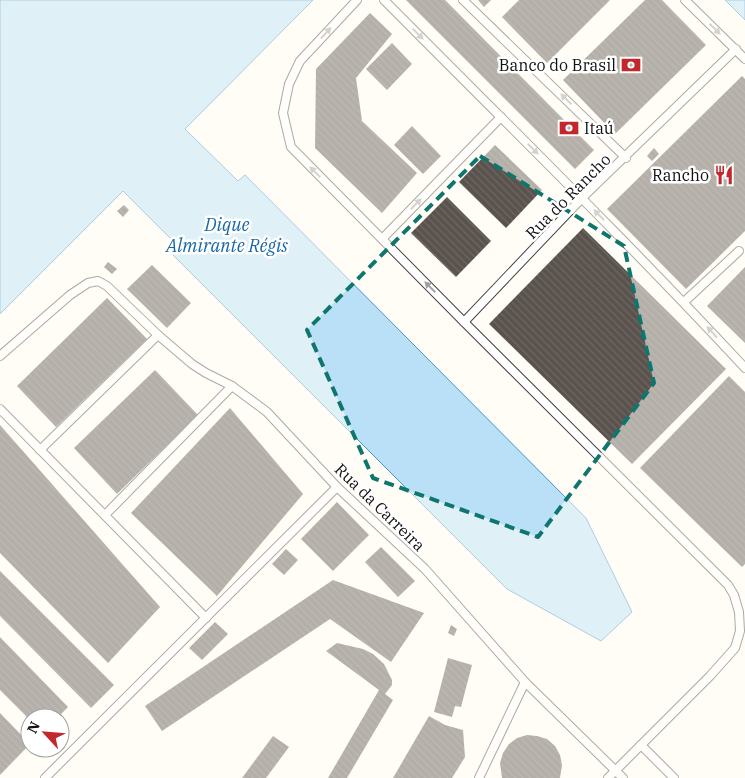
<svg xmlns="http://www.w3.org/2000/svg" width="745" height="778" viewBox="0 0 745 778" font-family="'IBM Plex Serif',serif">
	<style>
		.water { fill: #b9e0f7; stroke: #3f96cf }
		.building { fill: url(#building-back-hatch) }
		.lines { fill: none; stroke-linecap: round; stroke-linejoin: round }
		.lane-casing { stroke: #444; stroke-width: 10 }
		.lane { stroke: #fff; stroke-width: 8 }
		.oneway { fill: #a0a0a0 }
		.marked { fill: none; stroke: #0f766e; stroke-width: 4; stroke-dasharray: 10 6; stroke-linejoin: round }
		.labels { text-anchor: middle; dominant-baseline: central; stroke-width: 5; stroke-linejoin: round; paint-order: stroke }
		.poi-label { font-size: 16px; fill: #111; stroke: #fff; text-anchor: end }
		.street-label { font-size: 16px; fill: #111; stroke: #fff }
		.water-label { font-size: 18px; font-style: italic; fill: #1768a6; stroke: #fff }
	</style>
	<defs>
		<pattern id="building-back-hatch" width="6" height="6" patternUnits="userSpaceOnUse" patternTransform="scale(1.25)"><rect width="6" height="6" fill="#5a524d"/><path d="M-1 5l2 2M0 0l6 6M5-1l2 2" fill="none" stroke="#6d6662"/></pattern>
	</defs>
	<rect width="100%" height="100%" fill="#fffdf5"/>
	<g class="water">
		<path d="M0,0H313L185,129L238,181L245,175L586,518L632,612L601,641L507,589L167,249L174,242L123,191L0,314Z"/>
		<path d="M725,0H745V20Z"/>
	</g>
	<g class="building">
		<path d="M406,0H445L594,150L575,169Z"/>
		<path d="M478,0H491L484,7Z"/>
		<path d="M519,0H610L547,63L502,17Z"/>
		<path d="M645,0H662L706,45L615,134L563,80Z"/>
		<path d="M370,13L392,34L356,78L362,121L417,173L382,213L315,148L316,69Z"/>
		<path d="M392,43L412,64L387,90L366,69Z"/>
		<path d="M742,76L745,79V231L686,289L607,209Z"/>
		<path d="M412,126L441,156L423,174L394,145Z"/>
		<path d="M495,145L542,190L506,228L459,182Z"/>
		<path d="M654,148L659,154L652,161L647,156Z"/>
		<path d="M447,197L491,241L456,277L411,233Z"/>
		<path d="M124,205L129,210L123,217L117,211Z"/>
		<path d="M583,228L726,369L632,464L489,324Z"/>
		<path d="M108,262L117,269L112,274L104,267Z"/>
		<path d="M152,265L191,303L167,328L127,289Z"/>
		<path d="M745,267V343L707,306Z"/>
		<path d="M107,298L147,339L56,427L17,386Z"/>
		<path d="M155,370L198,415L117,494L74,448Z"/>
		<path d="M729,376L745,392V564L742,567L640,468Z"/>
		<path d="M230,408L303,494L217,596L131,513Z"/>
		<path d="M0,425L160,607L108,663L0,553Z"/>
		<path d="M337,502L369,535L333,571L301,539Z"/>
		<path d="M381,547L415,581L398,597L365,562Z"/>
		<path d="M286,549L298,560L284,575L272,564Z"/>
		<path d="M0,571L114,685L91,708L0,616Z"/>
		<path d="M333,580L424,613L391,662L330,619L162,731L145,706Z"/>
		<path d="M215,622L228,634L202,660L189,648Z"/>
		<path d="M451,625L457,629L454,636L448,633Z"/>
		<path d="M0,637L68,707L57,718H30V720L0,690Z"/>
		<path d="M337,643L363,649L373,654L384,664L392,680V685L385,694L393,700L347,778H328L379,690L326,651Z"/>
		<path d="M448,658L472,665L461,707L455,706L452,717L434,712Z"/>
		<path d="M0,713L30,744L0,775Z"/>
		<path d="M429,716L445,725L463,730L465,757L452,778H393Z"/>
		<path d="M527,735L537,736L547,739L555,746L560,755L562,765L560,778H502L500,763L503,753L509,744L517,738Z"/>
		<path d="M273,736L289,747L266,778H242Z"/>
	</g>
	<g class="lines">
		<defs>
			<g id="lane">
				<path d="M357,0L300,61L289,84L283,113L291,147L464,322L728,585L734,595L739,612L740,631L735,648L710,676L608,778"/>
				<path d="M384,0C505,122 628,242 745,368"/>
				<path d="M463,0L626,158"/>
				<path d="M685,0L745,59"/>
				<path d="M382,239L501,117"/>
				<path d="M684,302L739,251"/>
				<path d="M464,322L582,198L736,49"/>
				<path d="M0,356L70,295L88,283L98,281L107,286L158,335L192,364L206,373L232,386L267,412L337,487L425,569L525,682L623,778"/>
				<path d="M0,409L206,618"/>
				<path d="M40,450L158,335"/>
				<path d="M105,515L232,386"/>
				<path d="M641,745L674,778"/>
				<path d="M45,778L337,487"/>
				<path d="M479,778L525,682"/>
			</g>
		</defs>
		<use href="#lane" class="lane-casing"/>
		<use href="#lane" class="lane"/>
	</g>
	<defs><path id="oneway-solid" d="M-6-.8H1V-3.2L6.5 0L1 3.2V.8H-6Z" transform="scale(1.25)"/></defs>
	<g class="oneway">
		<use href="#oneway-solid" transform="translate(715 29) rotate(44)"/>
		<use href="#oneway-solid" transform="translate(326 33) rotate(-47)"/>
		<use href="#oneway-solid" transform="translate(418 34) rotate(45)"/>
		<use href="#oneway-solid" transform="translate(566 99) rotate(-136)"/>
		<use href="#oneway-solid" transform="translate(533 149) rotate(45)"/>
		<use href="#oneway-solid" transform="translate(315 172) rotate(-135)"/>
		<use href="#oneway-solid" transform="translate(416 204) rotate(-46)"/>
		<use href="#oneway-solid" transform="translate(599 215) rotate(-134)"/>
		<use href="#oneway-solid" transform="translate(430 287) rotate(-135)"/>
		<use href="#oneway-solid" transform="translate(712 332) rotate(-133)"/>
	</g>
	<path d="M0 0H745V778H0ZM480,156L624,246L654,383L538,537L373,478L307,330Z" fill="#fffdf5" fill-opacity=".55" fill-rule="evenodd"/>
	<path class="marked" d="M480,156L624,246L654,383L538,537L373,478L307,330Z"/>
	<defs>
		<symbol id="bank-bare" viewBox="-9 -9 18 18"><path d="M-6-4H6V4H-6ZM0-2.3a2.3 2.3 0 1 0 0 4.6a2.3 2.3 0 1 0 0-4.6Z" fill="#c4262e" stroke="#fff" stroke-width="2.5" paint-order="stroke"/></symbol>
		<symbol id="restaurant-bare" viewBox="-9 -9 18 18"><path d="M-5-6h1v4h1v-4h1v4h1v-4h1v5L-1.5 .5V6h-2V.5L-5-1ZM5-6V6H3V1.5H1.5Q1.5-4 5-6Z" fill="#c4262e" stroke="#fff" stroke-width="2.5" paint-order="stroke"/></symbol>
	</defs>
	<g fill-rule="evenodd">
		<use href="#bank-bare" x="617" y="51" width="28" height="28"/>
		<use href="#bank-bare" x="555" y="114" width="28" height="28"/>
		<use href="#restaurant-bare" x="710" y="161" width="28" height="28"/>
	</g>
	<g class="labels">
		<g class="poi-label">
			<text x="616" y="65">Banco do Brasil</text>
			<text x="584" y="128" text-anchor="start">Itaú</text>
			<text x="709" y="175">Rancho</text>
		</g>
		<g class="street-label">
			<text transform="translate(568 196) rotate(-45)">Rua do Rancho</text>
			<text transform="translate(380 507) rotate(44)">Rua da Carreira</text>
		</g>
		<g class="water-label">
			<text x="227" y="224">Dique<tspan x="227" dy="21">Almirante Régis</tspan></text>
		</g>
	</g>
	<g transform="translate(45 733) rotate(296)"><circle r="24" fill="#ffffff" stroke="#a0a0a0"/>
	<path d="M0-4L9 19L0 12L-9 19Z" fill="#c4262e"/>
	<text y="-8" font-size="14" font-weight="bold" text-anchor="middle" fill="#111111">N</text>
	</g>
</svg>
